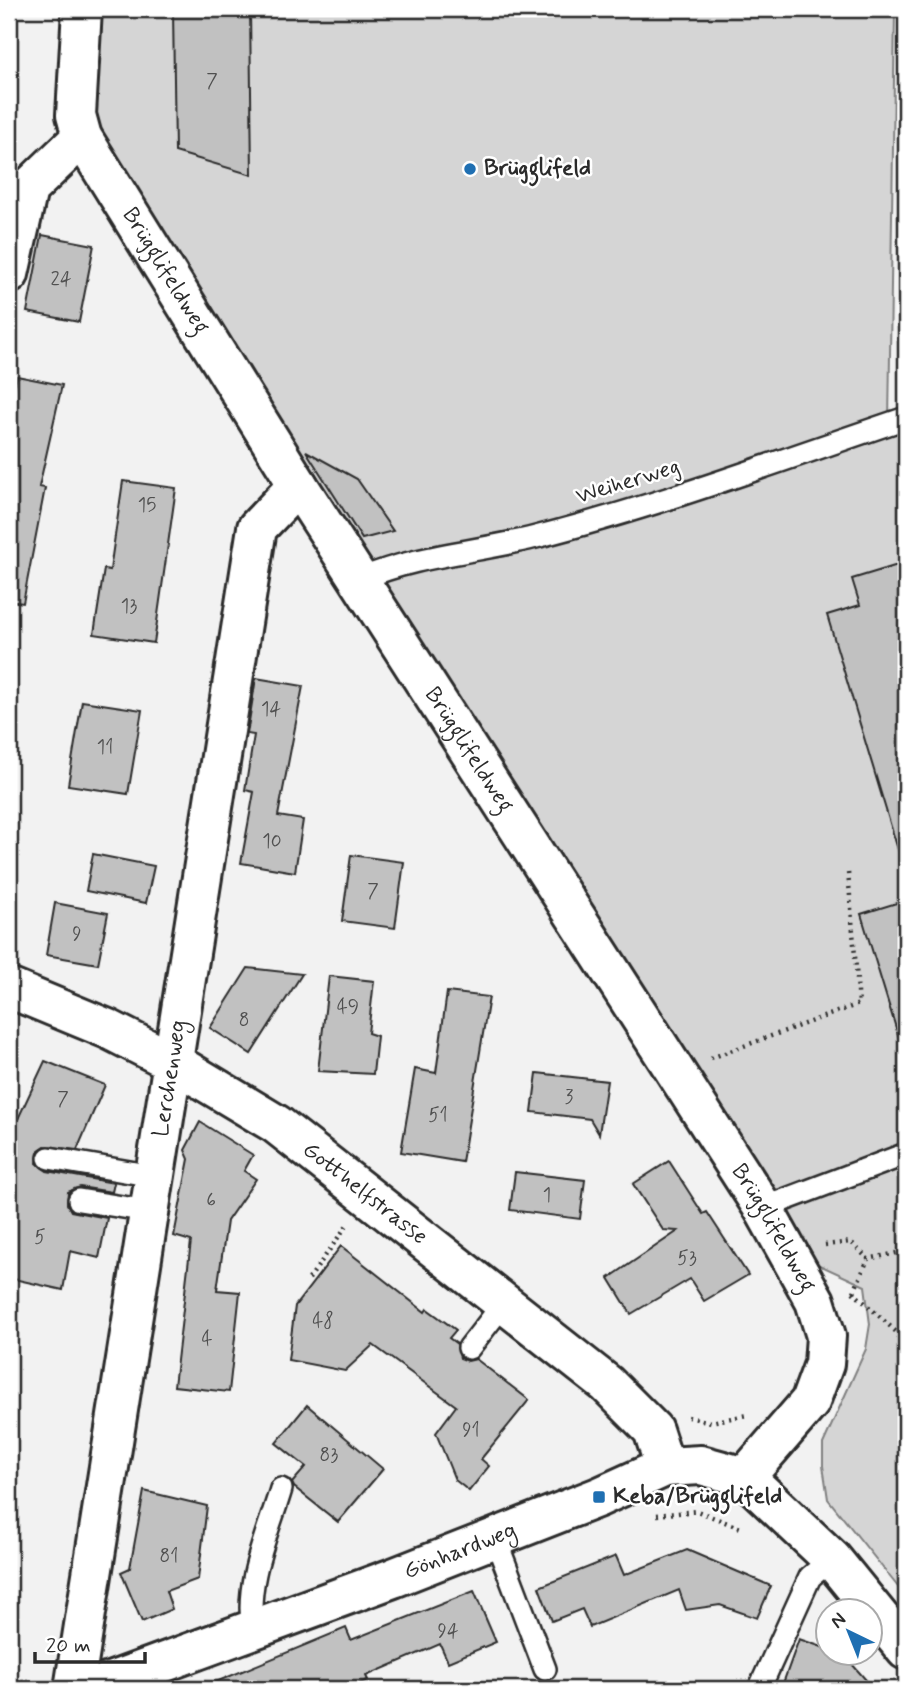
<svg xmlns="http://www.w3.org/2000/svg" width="915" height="1698" viewBox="0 0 915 1698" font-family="Mynerve,sans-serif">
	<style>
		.green { fill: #d5d5d5; stroke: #808080; stroke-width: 2 }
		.building { fill: #c1c1c1; stroke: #2b2b2b; stroke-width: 2 }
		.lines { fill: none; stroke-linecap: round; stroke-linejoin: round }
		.service-casing { stroke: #2b2b2b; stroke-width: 26 }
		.minor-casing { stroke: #2b2b2b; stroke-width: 44 }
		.path { stroke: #2b2b2b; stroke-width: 4.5; stroke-dasharray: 2 5; stroke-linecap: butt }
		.service { stroke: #fff; stroke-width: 21 }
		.minor { stroke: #fff; stroke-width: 38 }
		.poi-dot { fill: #1f6fb2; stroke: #fff; stroke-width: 2.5 }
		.labels { text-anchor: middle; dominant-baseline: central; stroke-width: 5; stroke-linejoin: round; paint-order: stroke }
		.number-label { font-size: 19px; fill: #505050 }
		.poi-label { font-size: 23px; font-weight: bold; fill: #2b2b2b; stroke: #fff; text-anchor: start }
		.street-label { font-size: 23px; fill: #2b2b2b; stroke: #fff }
	</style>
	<rect width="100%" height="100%" fill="#f2f2f2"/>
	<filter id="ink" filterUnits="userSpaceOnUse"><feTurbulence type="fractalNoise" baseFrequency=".0143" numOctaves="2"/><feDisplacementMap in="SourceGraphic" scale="14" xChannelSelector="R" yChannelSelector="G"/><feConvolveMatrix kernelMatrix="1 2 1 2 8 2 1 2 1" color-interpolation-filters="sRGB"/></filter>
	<g filter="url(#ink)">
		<path class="green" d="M82,9H895L889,423L906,418V1597L828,1499L823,1466V1444L866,1349L870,1324L865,1286L789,1251L82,137Z"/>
		<g class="building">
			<path d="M173,9H250L252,175L175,152Z"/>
			<path d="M42,235L94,245L79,322L27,312Z"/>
			<path d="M17,376L62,385L39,487L45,488L23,603L9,601V412Z"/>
			<path d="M306,451L357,479L393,531L362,539Z"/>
			<path d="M123,481L176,488L154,643L94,634L104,569L110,570Z"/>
			<path d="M901,564L906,581V852L899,853L827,615L860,605L852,579Z"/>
			<path d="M256,678L303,686L278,816L303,820L295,872L241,863L254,792L245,790L254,735L247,734Z"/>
			<path d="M82,701L142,710L128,794L68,785Z"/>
			<path d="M93,854L154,866L146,903L86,891Z"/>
			<path d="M351,855L404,862L395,928L342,921Z"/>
			<path d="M906,900V1037L899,1038L861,914Z"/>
			<path d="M55,903L108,913L98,964L46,955Z"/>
			<path d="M248,968L302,974L251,1054L210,1028Z"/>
			<path d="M329,976L374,981L368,1033L377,1036L373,1074L318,1071Z"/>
			<path d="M447,992L489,997L462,1162L401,1152L415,1069L436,1073Z"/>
			<path d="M45,1061L105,1085L77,1150L45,1146L39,1150L37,1163L47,1171L114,1183L112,1192L80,1187L68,1192L67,1204L71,1211L107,1218L99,1258L70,1251L63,1290L9,1278V1215L16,1181L9,1179V1138Z"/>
			<path d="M537,1073L607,1081L599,1134L590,1119L532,1112Z"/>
			<path d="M200,1122L253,1155L244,1171L256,1179L227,1221L217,1290L240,1292L229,1392L174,1386L191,1241L174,1236L189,1159L185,1150Z"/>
			<path d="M669,1161L703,1214L707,1212L748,1275L704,1301L690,1279L631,1314L609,1278L678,1231L663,1230L633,1184Z"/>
			<path d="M515,1172L585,1180L580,1219L510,1210Z"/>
			<path d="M341,1246L425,1312L427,1309L456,1330L449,1338L457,1344L460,1358L468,1361L476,1359L529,1400L481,1459L489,1466L469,1491L455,1480L436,1433L456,1406L373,1345L345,1371L288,1360L295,1306Z"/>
			<path d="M307,1405L383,1469L338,1522L294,1487L292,1483L306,1467L276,1443Z"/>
			<path d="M144,1491L207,1506L198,1579L166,1591L172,1609L142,1622L121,1572L130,1568Z"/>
			<path d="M687,1550L771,1586L757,1618L720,1605L686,1610L679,1590L590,1627L582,1609L552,1621L539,1587L616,1556L624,1575Z"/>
			<path d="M474,1591L496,1642L448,1662L440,1644L366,1676L368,1680L345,1689H199L346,1628L351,1640Z"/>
			<path d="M799,1639L828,1649V1653L844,1655L874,1689H781Z"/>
		</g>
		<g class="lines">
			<defs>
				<g id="service">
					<path d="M361,579C417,555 477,552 536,537C662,505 784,459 906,418"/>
					<path d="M49,1158L153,1176"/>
					<path d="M79,1200L148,1211"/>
					<path d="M763,1208L906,1154"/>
					<path d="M469,1348L504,1303"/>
					<path d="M495,1538L545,1669"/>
					<path d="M253,1629C244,1583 268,1533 281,1489"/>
					<path d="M761,1685L810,1577L832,1559"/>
				</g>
				<g id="minor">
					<path id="s1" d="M82,9L76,115L82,137L298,485L763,1208L815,1301L826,1336L824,1364L810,1402L745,1477"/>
					<path d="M9,274L28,189L82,137"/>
					<path id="s2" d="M9,988L108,1029L171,1061L276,1124L607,1384L653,1430L665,1467"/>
					<path id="s3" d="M74,1689L257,528L298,485"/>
					<path id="s4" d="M91,1689L393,1578L599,1497L665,1467L701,1465L745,1477L832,1559L906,1650"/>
				</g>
			</defs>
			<use href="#service" class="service-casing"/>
			<use href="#minor" class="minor-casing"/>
			<g class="path">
				<path d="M711,1058L859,1004L848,872"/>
				<path d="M825,1245L851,1242L868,1259"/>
				<path d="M309,1279L347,1225"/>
				<path d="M853,1292L906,1341"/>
				<path d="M854,1292L868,1259L906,1251"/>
				<path d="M688,1417L711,1422L747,1415"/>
				<path d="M657,1515L697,1511L743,1529"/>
			</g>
			<use href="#service" class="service"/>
			<use href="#minor" class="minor"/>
		</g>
	</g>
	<g class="poi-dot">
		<circle cx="470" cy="169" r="7"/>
		<rect x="592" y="1490" width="14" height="14" rx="3.5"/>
	</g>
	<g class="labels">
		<g class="number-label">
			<text x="212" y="81">7</text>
			<text x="61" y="279">24</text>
			<text x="147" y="505">15</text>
			<text x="129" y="606">13</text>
			<text x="271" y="709">14</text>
			<text x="105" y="747">11</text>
			<text x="272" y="841">10</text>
			<text x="373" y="891">7</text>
			<text x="77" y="934">9</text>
			<text x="348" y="1007">49</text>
			<text x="244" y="1020">8</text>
			<text x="569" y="1097">3</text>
			<text x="63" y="1099">7</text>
			<text x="438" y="1115">51</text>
			<text x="547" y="1195">1</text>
			<text x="211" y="1200">6</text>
			<text x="40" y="1237">5</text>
			<text x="687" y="1258">53</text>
			<text x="323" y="1321">48</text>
			<text x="207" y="1339">4</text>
			<text x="471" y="1430">91</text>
			<text x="329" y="1455">83</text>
			<text x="169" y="1556">81</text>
			<text x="448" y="1631">94</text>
		</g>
		<g class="poi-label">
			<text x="484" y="169">Brügglifeld</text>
			<text x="613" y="1497">Keba/Brügglifeld</text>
		</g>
		<g class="street-label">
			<text stroke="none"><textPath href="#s1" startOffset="287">Brügglifeldweg</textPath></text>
			<text transform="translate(628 482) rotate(-17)">Weiherweg</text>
			<text stroke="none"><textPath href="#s1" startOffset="854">Brügglifeldweg</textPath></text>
			<text stroke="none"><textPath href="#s3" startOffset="618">Lerchenweg</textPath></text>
			<text stroke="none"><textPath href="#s2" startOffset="413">Gotthelfstrasse</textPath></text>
			<text stroke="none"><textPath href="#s1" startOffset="1421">Brügglifeldweg</textPath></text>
			<text stroke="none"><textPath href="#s4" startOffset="394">Gönhardweg</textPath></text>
		</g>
	</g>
	<rect width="915" height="1698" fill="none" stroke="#fff" stroke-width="35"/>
	<rect x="18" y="18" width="880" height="1663" fill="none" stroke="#2b2b2b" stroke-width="2.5" filter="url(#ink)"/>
	<g transform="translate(849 1632) rotate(317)"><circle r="33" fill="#ffffff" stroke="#aaaaaa" stroke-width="2"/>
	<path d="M0-5L12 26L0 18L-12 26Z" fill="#1f6fb2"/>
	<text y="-10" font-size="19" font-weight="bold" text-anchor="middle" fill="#2b2b2b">N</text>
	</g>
	<path d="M35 1652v10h110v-10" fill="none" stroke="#2b2b2b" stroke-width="3.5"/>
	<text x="46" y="1652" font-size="21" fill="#2b2b2b" stroke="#ffffff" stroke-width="5" paint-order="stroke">20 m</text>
</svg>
